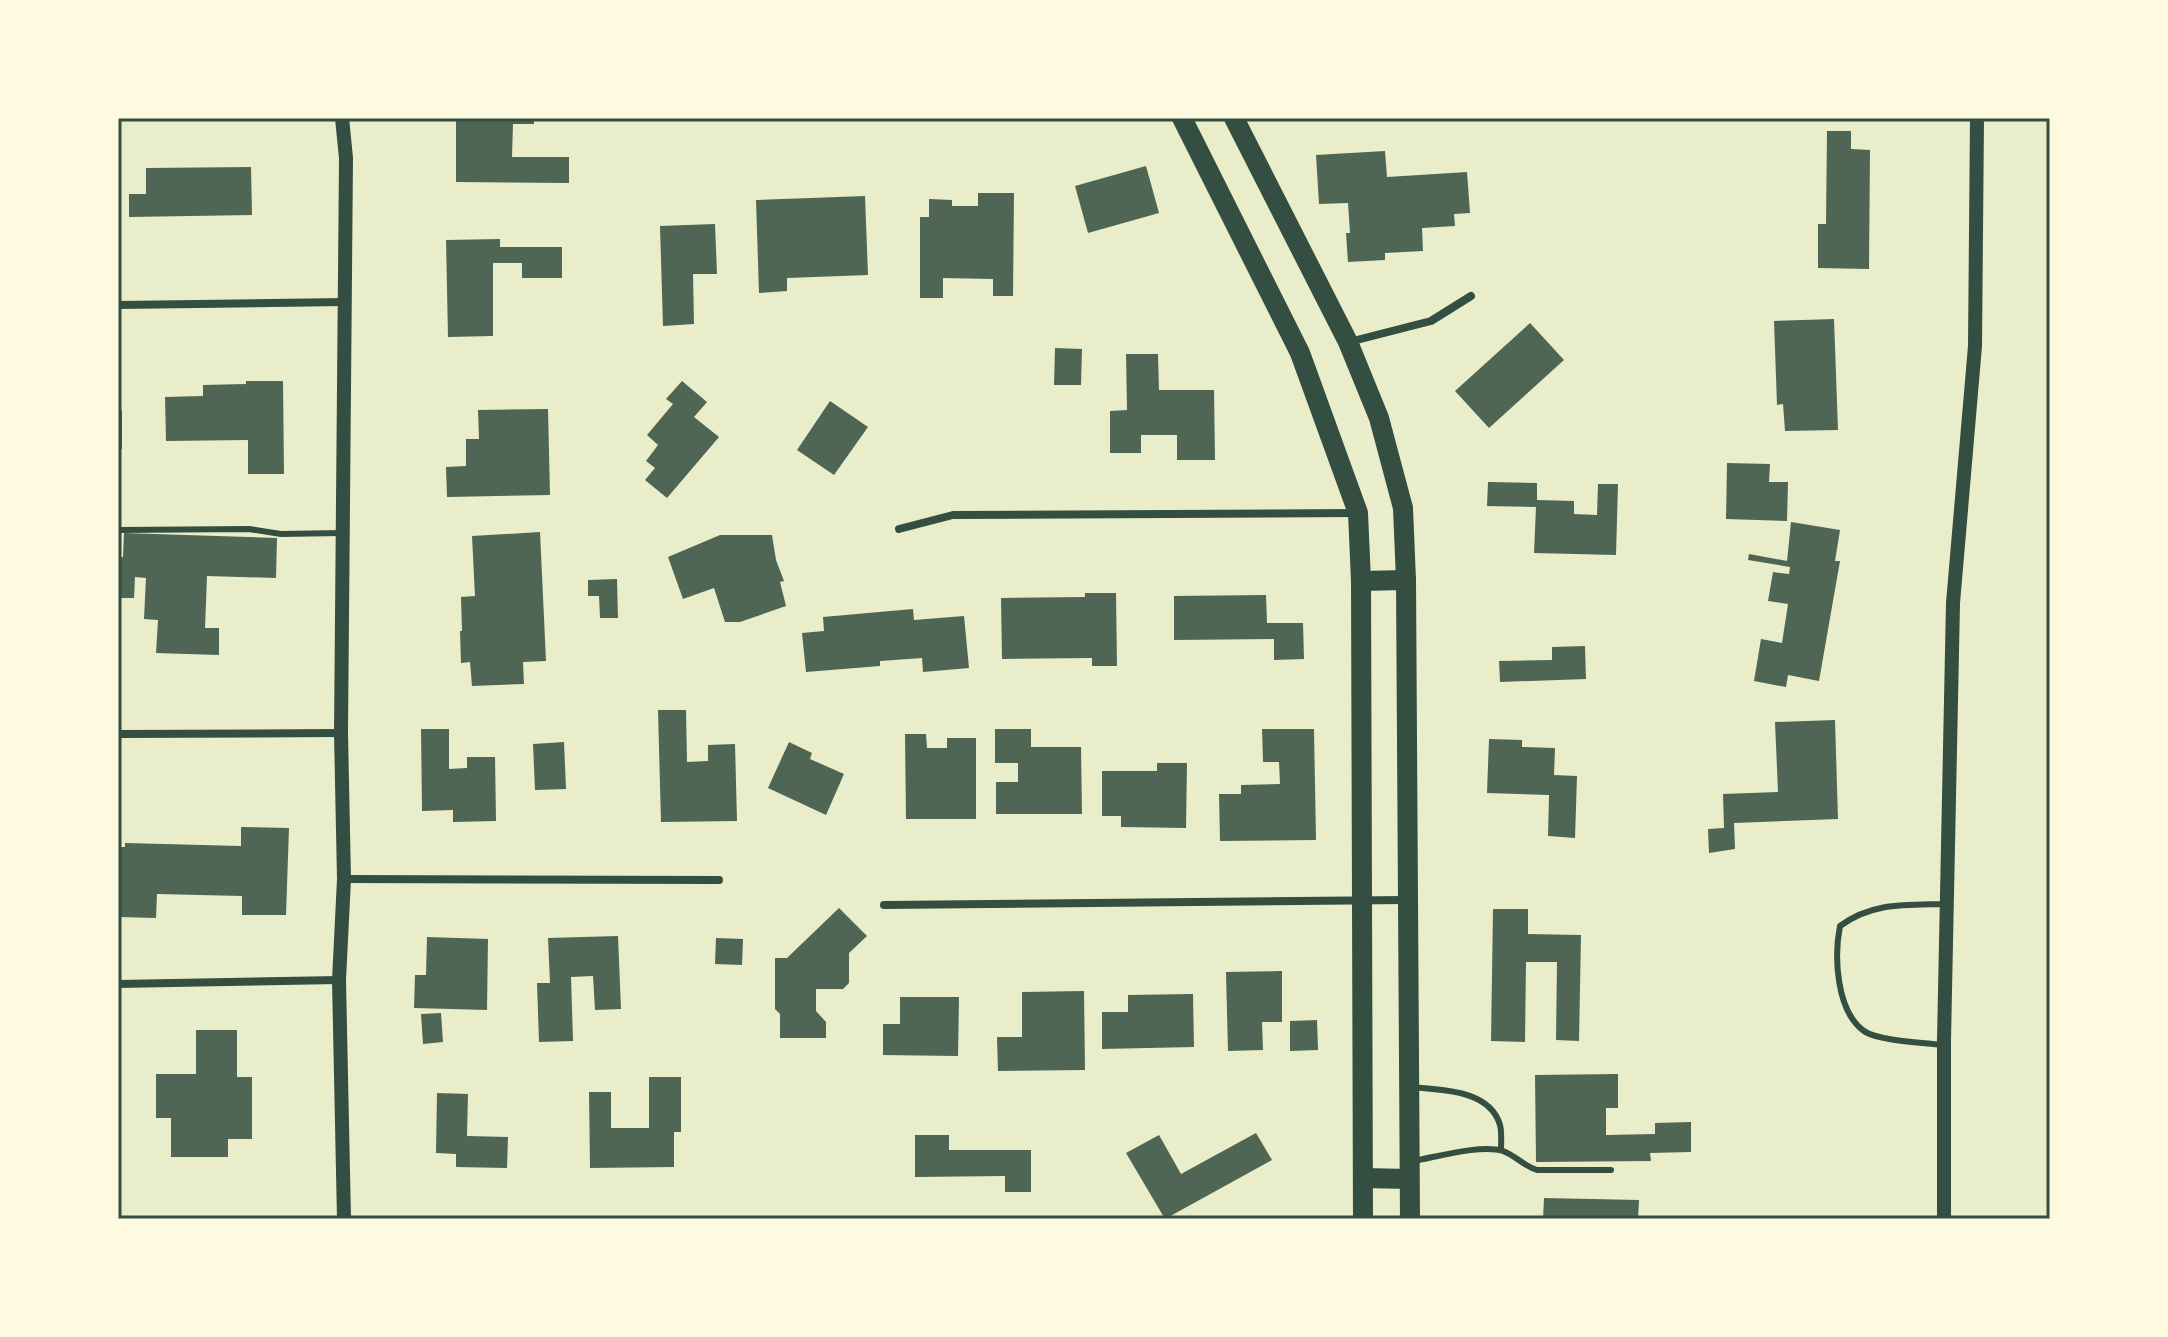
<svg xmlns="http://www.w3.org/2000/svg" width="2168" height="1337" viewBox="0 0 2168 1337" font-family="'Noto Sans',sans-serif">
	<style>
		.building { fill: #4f6655 }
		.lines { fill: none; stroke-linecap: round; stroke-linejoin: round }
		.service { stroke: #344e41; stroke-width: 6 }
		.minor { stroke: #344e41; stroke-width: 8 }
		.tertiary { stroke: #344e41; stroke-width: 14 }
		.primary { stroke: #344e41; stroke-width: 20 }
		.neatline { fill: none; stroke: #344e41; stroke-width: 3 }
	</style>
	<rect width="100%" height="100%" fill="#e9edc9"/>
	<g class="building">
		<path d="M473,118H534V124H513L512,157H569V183L456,182V120H473Z"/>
		<path d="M1827,131H1851V149L1870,150L1869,269L1818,268V224H1826Z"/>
		<path d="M1385,151L1387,177L1467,172L1470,213L1454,214L1455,226L1422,228L1423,251L1385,253V260L1348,262L1346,233H1350L1348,203L1319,204L1316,155Z"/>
		<path d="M1146,166L1159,213L1088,233L1075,186Z"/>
		<path d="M251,167L252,215L129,217V194H146V168Z"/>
		<path d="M978,193H1014L1013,296H993V279L943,278V298H920V217H929V199L952,200V206H978Z"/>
		<path d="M865,196L868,275L787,278V291L759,293L756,200Z"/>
		<path d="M715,224L717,274H693L694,324L663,326L660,226Z"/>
		<path d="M500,239V247H562V278H522V263H493V336L448,337L446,240Z"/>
		<path d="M1834,319L1838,430L1785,431L1783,404L1777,405L1774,321Z"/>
		<path d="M1530,323L1564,360L1489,428L1455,391Z"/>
		<path d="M1055,348L1082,349L1081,385H1054Z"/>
		<path d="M1126,354H1158L1159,390H1214L1215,460H1177V435H1141V453H1110V411L1127,410Z"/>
		<path d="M246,381H283L284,474H248V440L166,441L165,397L203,396V385L246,384Z"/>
		<path d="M682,381L707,402L694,417L719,437L667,498L645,480L655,468L646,461L658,445L647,435L673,404L666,399Z"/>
		<path d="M830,401L868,427L834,475L797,450Z"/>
		<path d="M548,409L550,495L447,497L446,467L466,466V439H479L478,410Z"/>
		<path d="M122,410V449H118V411Z"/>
		<path d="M1727,463L1770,464L1769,482H1788L1787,521L1726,519Z"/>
		<path d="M1488,482L1537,483V500L1574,501V514L1597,515L1598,484H1618L1616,555L1534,553L1536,507L1487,506Z"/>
		<path d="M1791,522L1840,530L1835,561H1840L1819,681L1788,675L1786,687L1754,681L1761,639L1782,643L1788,604L1768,601L1773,572L1789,574L1790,567L1748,560L1749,554L1787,561Z"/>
		<path d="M540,532L546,661L523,662L524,684L472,686L470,662L461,663L460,631H462L461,597L475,596L472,536Z"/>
		<path d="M124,533L277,538L276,578L207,576L205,628H219V655L156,653L158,620L144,619L146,578L135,577L134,598H118V557H123Z"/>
		<path d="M720,535H772L776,560L784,581L780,582L786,606L740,622H725L714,588L683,599L668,557Z"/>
		<path d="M617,579L618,618H600L599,596H588V580Z"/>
		<path d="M1085,593H1116L1117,666H1092V658L1002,659L1001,598L1085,597Z"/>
		<path d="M1266,595L1267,623H1303L1304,659L1274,660V639L1174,640V596Z"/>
		<path d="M913,609L914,620L964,616L969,668L923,672L922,658L880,661V666L806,672L802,633L824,631L823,617Z"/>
		<path d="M1585,646L1586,679L1500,682L1499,661L1552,660V647Z"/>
		<path d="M658,710H686L687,762L708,761V745L735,744L737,821L661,822Z"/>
		<path d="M1835,720L1838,819L1734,823L1735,849L1709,853L1708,829L1724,828L1723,794L1778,792L1775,722Z"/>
		<path d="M421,729H449V769L467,768V757H495L496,821L453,822V810L422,811Z"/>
		<path d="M995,729H1031V747H1081L1082,814H996V782H1018V763H995Z"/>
		<path d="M1262,729H1314L1316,840L1220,841L1219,794H1241V785L1280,784L1279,762H1263Z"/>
		<path d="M905,734H926L927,748H947V738H976V819H906Z"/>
		<path d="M1489,739L1522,740V747L1555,748L1554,775L1577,776L1575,838L1548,836L1549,795L1487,793Z"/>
		<path d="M564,742L566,789L535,790L533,744Z"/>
		<path d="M789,742L812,753L810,759L844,774L826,815L768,788Z"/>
		<path d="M1157,763H1187L1186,828L1121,827V816H1102V771H1157Z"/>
		<path d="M241,827L289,828L286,915H242V896L157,894L156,918L118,917V847H125V843L241,846Z"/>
		<path d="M839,908L867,936L849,953V983L843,989H816V1011L826,1022V1038H780V1014L775,1009V958H787Z"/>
		<path d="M1493,909H1528V934L1581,935L1579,1041L1556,1040L1557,962H1526L1525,1042L1491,1041Z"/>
		<path d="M618,936L621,1009L595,1010L593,976L571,977L573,1041L539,1042L537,983H550L548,938Z"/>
		<path d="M427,937L488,939L487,1010L414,1008L415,975H426Z"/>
		<path d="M716,938L743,939L742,965L715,964Z"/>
		<path d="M1282,971V1022H1262L1263,1050L1228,1051L1226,972Z"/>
		<path d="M1084,991L1085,1070L998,1071L997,1037H1022V992Z"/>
		<path d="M1193,994L1194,1047L1102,1049V1012H1128V995Z"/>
		<path d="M900,997H959L958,1056L883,1055V1024H900Z"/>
		<path d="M441,1013L443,1042L423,1044L421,1014Z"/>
		<path d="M1317,1020L1318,1050L1290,1051V1021Z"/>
		<path d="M196,1030H237V1077H252V1139H228V1157H171V1118H156V1074H196Z"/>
		<path d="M1618,1074V1108H1606V1135L1655,1134V1123L1691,1122V1152L1650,1153L1651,1161L1536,1162L1535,1075Z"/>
		<path d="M649,1077H681V1132H674V1167L590,1168L589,1092H611V1128H649Z"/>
		<path d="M437,1093L468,1094L467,1136L508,1137L507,1168L456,1167V1154L436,1153Z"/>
		<path d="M1256,1133L1272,1160L1165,1219L1126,1153L1159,1135L1181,1174Z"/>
		<path d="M915,1135H949V1150H1031V1192H1005V1176L915,1177Z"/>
		<path d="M1544,1198L1639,1200L1638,1219H1543Z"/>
	</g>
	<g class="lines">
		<g class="service">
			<path d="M118,530L249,529L281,534L342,533"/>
			<path d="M1944,1045C1926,1043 1878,1041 1864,1031C1836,1011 1834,956 1840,926C1872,902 1906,905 1945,904"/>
			<path d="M1411,1087C1440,1090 1490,1089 1500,1125C1502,1132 1501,1143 1501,1150"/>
			<path d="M1413,1161C1437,1157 1481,1144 1503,1151C1516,1156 1524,1166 1537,1170H1611"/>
		</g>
		<g class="minor">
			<path d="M118,305L345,302"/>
			<path d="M1349,342L1431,321L1471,296"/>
			<path d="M899,529L953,515L1357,513"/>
			<path d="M118,734L341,733"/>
			<path d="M344,879L719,880"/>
			<path d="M884,905L1405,900"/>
			<path d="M118,984L339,980"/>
		</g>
		<g class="tertiary">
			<path d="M342,118L346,158L341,733L344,879L339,980L344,1219"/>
			<path d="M1944,1219V1040L1953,603L1975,346L1977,118"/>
		</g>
		<g class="primary">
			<path d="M1182,118L1300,353L1358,513L1361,581L1363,1219"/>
			<path d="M1234,118L1348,342L1379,418L1403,508L1406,580L1410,1219"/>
			<path d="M1361,581L1406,580"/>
			<path d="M1363,1178L1409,1179"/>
		</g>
	</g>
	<rect width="2168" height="1337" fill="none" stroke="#fefae0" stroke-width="240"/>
	<rect x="120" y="120" width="1928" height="1097" class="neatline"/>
</svg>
